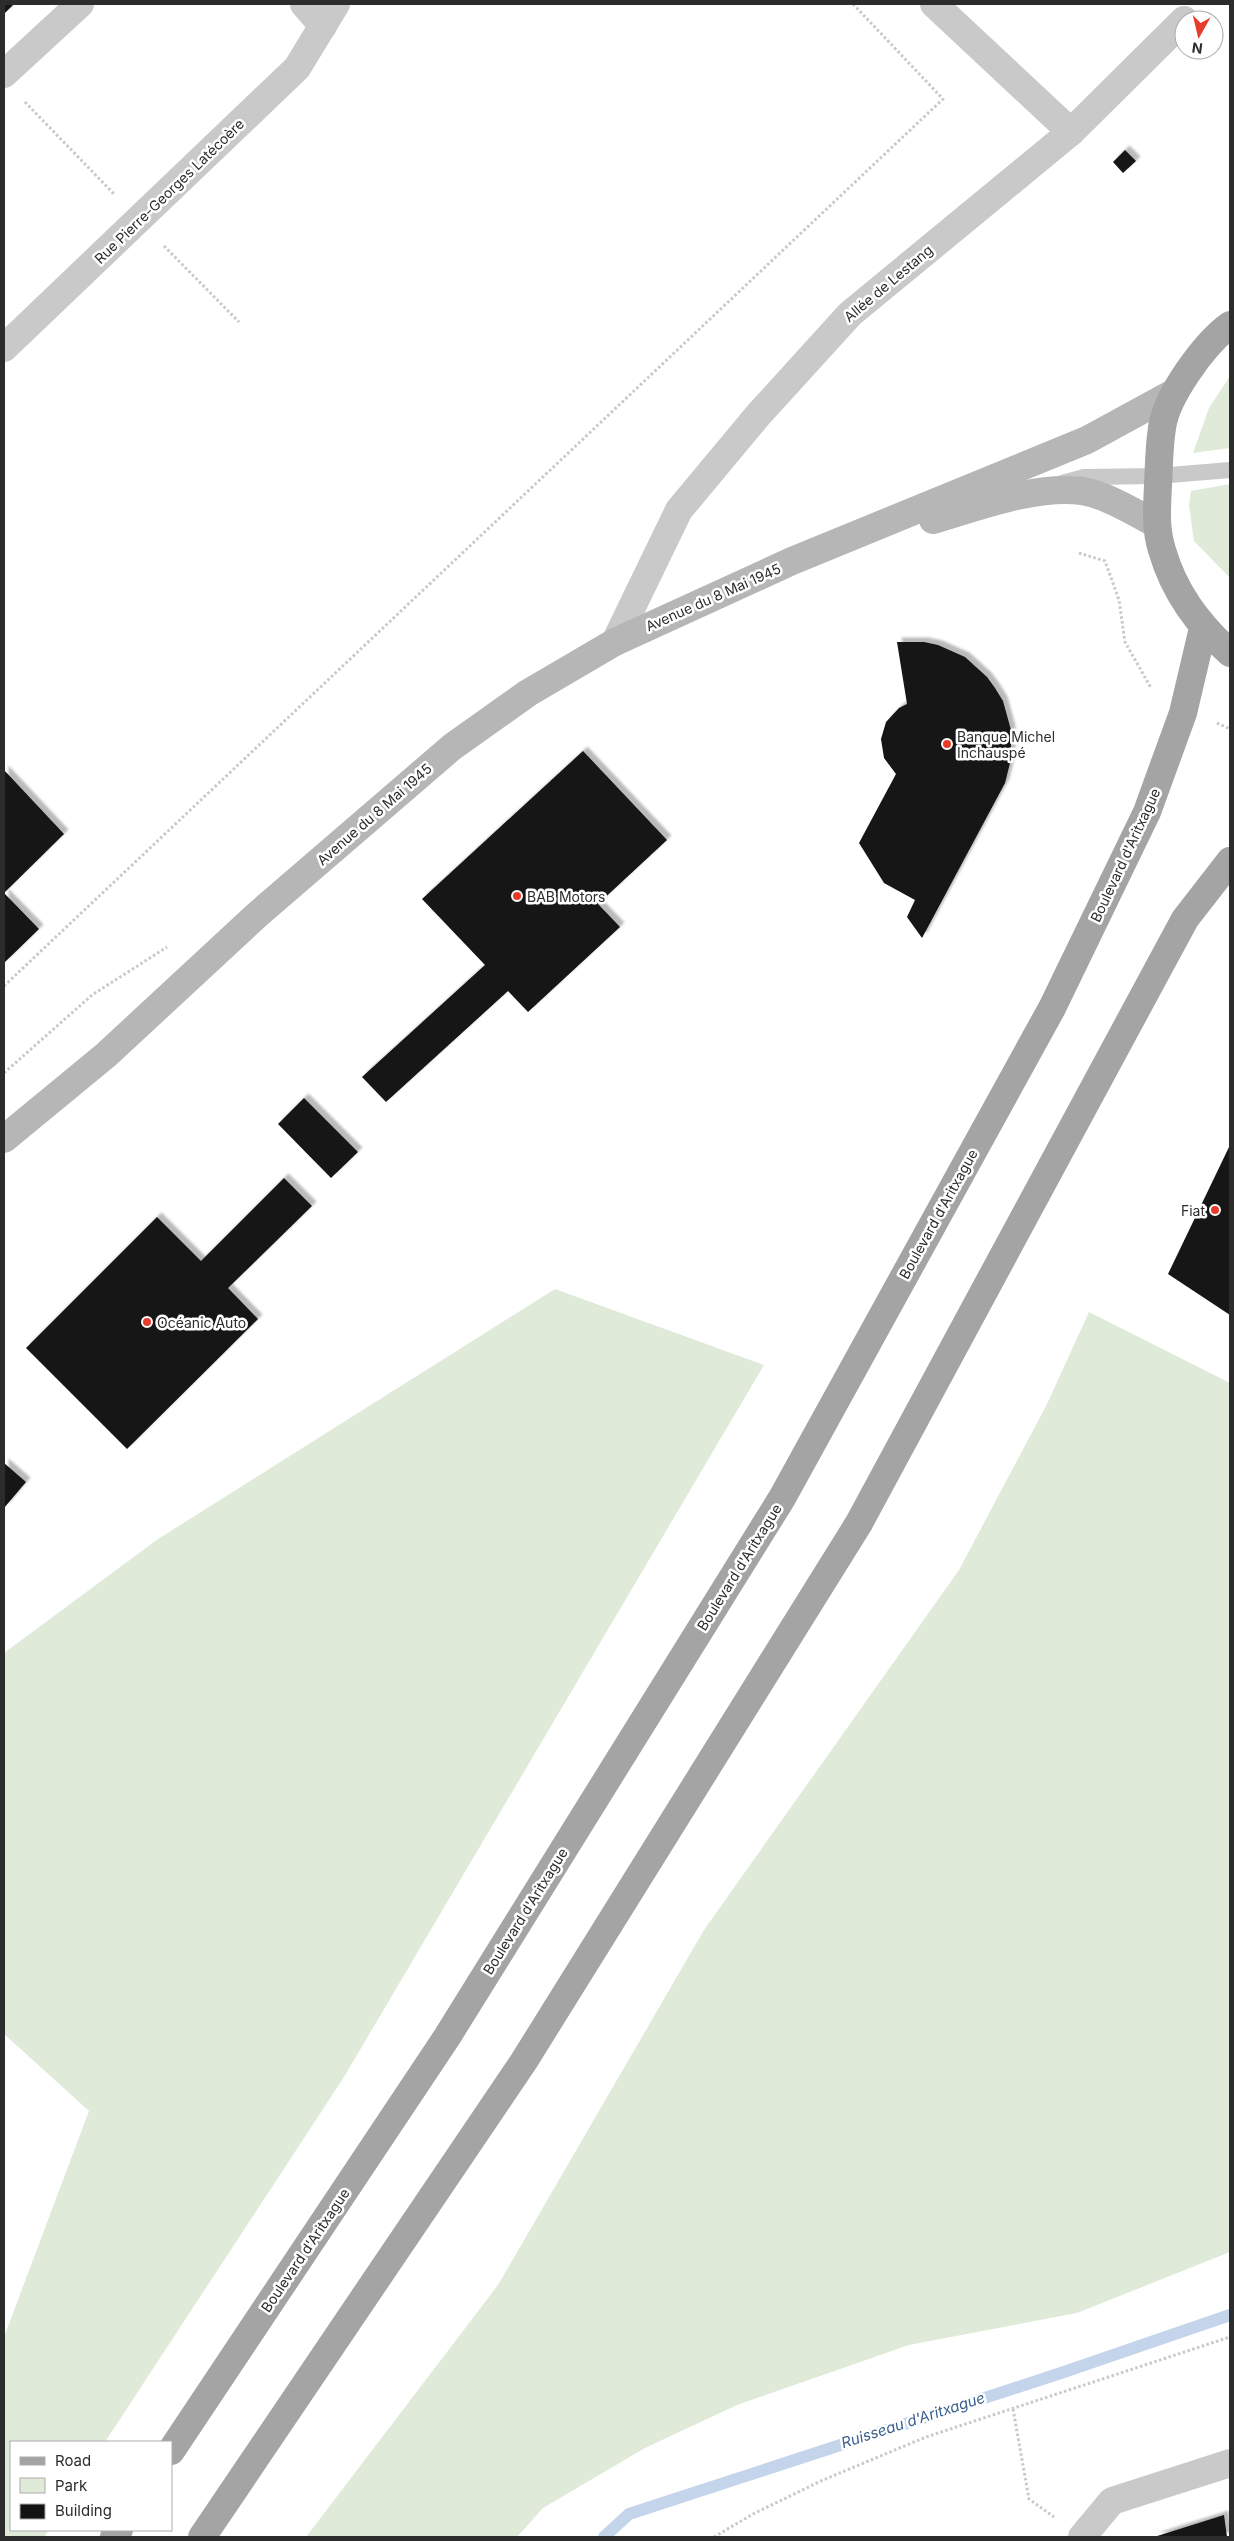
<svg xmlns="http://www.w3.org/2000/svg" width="1234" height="2541" viewBox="0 0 1234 2541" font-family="Inter,sans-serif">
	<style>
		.green { fill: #dfead9 }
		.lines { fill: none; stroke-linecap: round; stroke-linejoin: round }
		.stream { stroke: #c4d5eb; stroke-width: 12 }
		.building { fill: #131313; filter: url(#shadow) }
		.path { stroke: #c9c9c9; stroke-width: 3; stroke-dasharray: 2.5 2.5; stroke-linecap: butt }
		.service { stroke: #c9c9c9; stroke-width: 16 }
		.minor { stroke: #c9c9c9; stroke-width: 28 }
		.secondary { stroke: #b6b6b6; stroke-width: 28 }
		.primary { stroke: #a4a4a4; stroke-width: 28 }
		.poi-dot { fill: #e63c2b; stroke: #fff; stroke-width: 2 }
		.labels { text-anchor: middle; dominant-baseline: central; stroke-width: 5; stroke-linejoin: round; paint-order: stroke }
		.street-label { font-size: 14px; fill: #2c2c2c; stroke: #fff }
		.poi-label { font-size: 14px; fill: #2c2c2c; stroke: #fff; text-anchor: start }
		.water-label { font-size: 15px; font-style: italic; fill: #3a5f8e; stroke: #fff }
	</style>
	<defs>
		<filter id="shadow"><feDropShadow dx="4.5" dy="-4.5" stdDeviation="1" flood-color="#0004"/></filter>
	</defs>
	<rect width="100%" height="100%" fill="#fff"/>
	<g class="green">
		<path d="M1230,376V448L1193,453L1209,408Z"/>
		<path d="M1230,484V578L1194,541L1189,505L1191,491Z"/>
		<path d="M555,1289L764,1365L344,2077L105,2442H11V2530H49L44,2537H4V2337L89,2111L4,2034V1653L158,1539Z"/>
		<path d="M1089,1312L1230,1383V2252L1077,2313L909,2345L737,2405L645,2448L543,2508L517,2537H306L498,2285L704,1930L959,1570L1047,1404Z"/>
	</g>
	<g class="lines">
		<path class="stream" d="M604,2537L629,2514L1061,2373L1230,2315"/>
	</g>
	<g class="building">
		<path d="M4,4H14L4,14Z"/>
		<path d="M1125,150L1136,161L1123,173L1113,162Z"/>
		<path d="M897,642H924L938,645L965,657L987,677L995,688L1003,701L1011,730V759L1005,783L922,938L907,917L915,900L884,883L859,843L896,774L884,758L881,739L886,722L899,708L907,704Z"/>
		<path d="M583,751L667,840L598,904L620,927L528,1012L508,991L386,1102L362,1077L485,965L422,899Z"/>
		<path d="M4,770L64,834L4,893Z"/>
		<path d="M4,893L39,929L4,963Z"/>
		<path d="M304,1098L358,1152L331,1178L278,1124Z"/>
		<path d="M1230,1145V1315L1168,1274Z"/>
		<path d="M284,1178L312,1206L228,1288L258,1319L127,1449L26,1348L157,1217L201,1261Z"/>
		<path d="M4,1463L26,1482L4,1508Z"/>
		<path d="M1224,2515L1227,2537H1154Z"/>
	</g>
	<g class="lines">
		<g class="path">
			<path d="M25,102L114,194"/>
			<path d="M164,246L239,322"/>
			<path d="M1079,553L1105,561L1119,600L1125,642L1151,688"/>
			<path d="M1217,723L1230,729"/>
			<path d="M4,986L943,99L853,4"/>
			<path d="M4,1073L92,995L167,947"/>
			<path d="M1013,2409L1029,2499L1054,2517"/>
			<path d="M714,2537L753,2514L823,2480L926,2437L1230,2337"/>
		</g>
		<path class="service" d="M1062,483L1084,477L1158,476L1230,470"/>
		<g class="minor">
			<path d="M304,4L323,26"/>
			<path d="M934,4L1071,132"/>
			<path d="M4,74L80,4"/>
			<path d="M4,348L297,68L336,4"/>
			<path d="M615,642L679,510L759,414L850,314L1071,132L1184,20"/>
			<path d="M1082,2537L1112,2501L1230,2463"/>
		</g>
		<g class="secondary">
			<path d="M933,520C979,507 1034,485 1082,491C1104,494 1136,513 1156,524"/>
			<path d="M4,1139L106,1055L257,915L452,747L528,693L615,642L792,561L1087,440L1175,392"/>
		</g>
		<g class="primary">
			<path d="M1230,325C1205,343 1166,396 1162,428C1159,447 1159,466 1158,485C1157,508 1155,528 1162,550C1174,592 1198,624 1230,653"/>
			<path d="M171,2451L447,2037L782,1498L1052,1008L1147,812L1183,713L1203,628"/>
			<path d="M114,2537L119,2530"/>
			<path d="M202,2537L524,2061L859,1523L1185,919L1230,861"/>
		</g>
	</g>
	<g class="poi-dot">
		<circle cx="947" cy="744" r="5"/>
		<circle cx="517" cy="896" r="5"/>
		<circle cx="1215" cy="1210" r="5"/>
		<circle cx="147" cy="1322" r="5"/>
	</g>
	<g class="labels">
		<g class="street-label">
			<text transform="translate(169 191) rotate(-44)">Rue Pierre-Georges Latécoère</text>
			<text transform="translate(888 283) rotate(-40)">Allée de Lestang</text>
			<text transform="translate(713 597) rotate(-24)">Avenue du 8 Mai 1945</text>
			<text transform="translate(374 814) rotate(-41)">Avenue du 8 Mai 1945</text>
			<text transform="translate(1125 855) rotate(-65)">Boulevard d'Aritxague</text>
			<text transform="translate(938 1214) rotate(-61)">Boulevard d'Aritxague</text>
			<text transform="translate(739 1567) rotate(-58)">Boulevard d'Aritxague</text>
			<text transform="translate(525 1911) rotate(-58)">Boulevard d'Aritxague</text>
			<text transform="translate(305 2250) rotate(-56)">Boulevard d'Aritxague</text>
		</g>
		<g class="poi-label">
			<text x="957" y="736">Banque Michel<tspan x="957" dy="16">Inchauspé</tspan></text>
			<text x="527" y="896">BAB Motors</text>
			<text x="1205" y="1210" text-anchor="end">Fiat</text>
			<text x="157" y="1322">Océanic Auto</text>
		</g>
		<g class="water-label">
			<text transform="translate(913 2420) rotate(-18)">Ruisseau d'Aritxague</text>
		</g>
	</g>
	<rect width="1234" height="2541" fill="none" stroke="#2c2c2c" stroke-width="10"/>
	<rect x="10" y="2441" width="162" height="90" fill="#ffffff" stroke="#ababab"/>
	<rect x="20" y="2457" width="25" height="8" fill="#a4a4a4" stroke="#ababab"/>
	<text x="55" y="2466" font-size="15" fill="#2c2c2c">Road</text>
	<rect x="20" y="2478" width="25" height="15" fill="#dfead9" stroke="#ababab"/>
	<text x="55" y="2491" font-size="15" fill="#2c2c2c">Park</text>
	<rect x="20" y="2504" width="25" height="15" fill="#131313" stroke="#ababab"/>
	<text x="55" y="2516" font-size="15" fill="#2c2c2c">Building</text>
	<g transform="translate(1199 35) rotate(188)"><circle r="24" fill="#ffffff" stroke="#ababab"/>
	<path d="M0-4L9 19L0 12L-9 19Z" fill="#e63c2b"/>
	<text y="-8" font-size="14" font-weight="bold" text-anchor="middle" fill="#2c2c2c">N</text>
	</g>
</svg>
